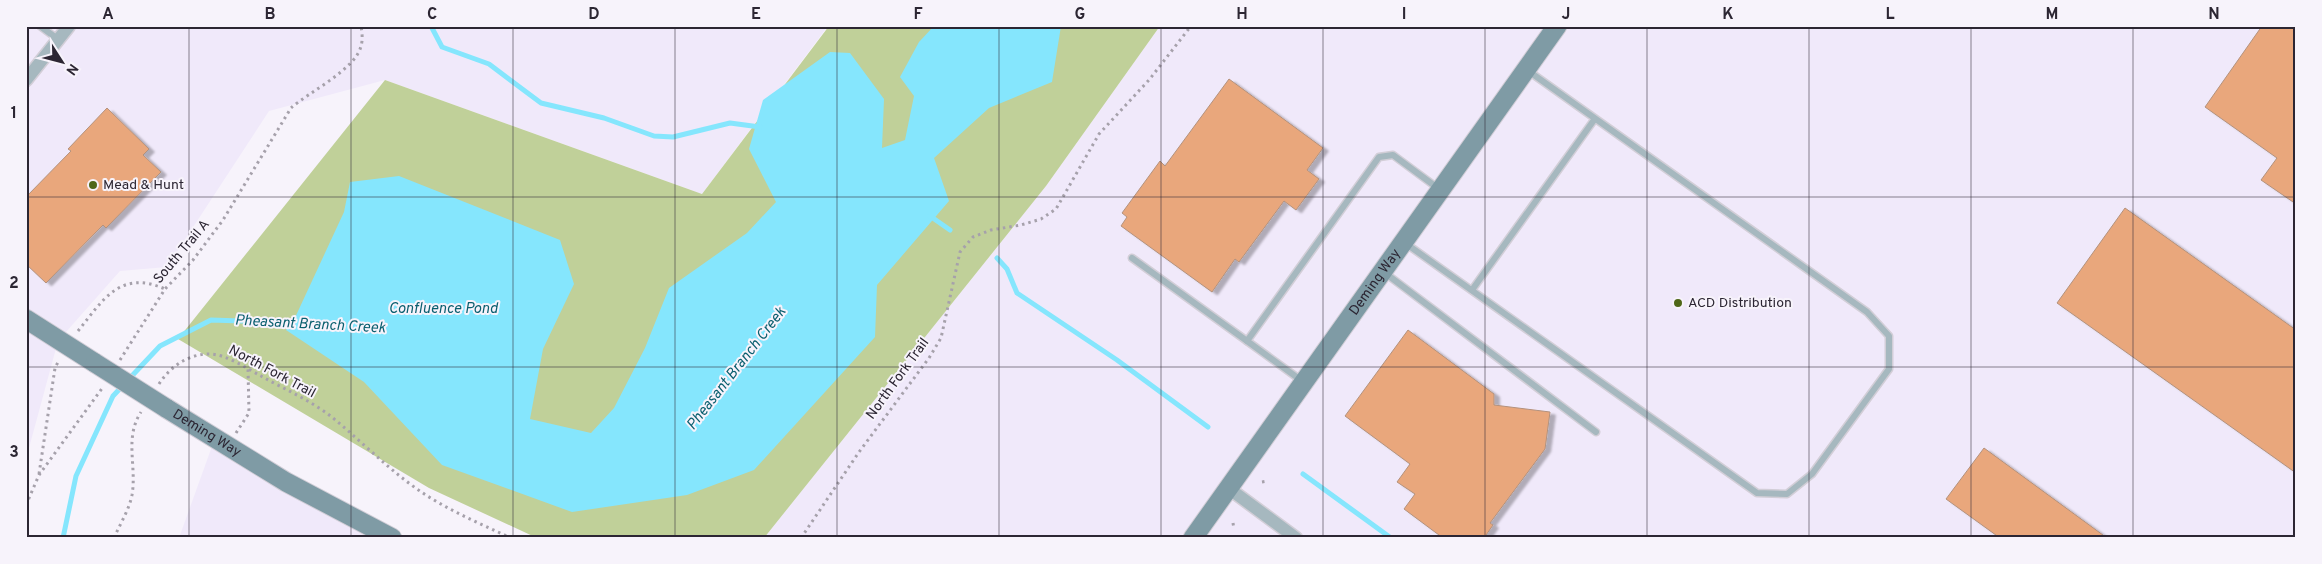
<svg xmlns="http://www.w3.org/2000/svg" width="2322" height="564" viewBox="0 0 2322 564" font-family="Overpass,sans-serif">
	<style>
		.built { fill: #f0e9fa }
		.green { fill: #c0d099 }
		.water { fill: #85e6fd }
		.lines { fill: none; stroke-linecap: round; stroke-linejoin: round }
		.stream { stroke: #85e6fd; stroke-width: 5 }
		.building { fill: #e9a77c; stroke: #b3927d; filter: url(#shadow) }
		.lane-casing { stroke: #d2ced7; stroke-width: 9 }
		.street-casing { stroke: #d2ced7; stroke-width: 15 }
		.secondary-casing { stroke: #d2ced7; stroke-width: 21 }
		.path { stroke: #a6a1ab; stroke-width: 3; stroke-dasharray: 2.5 4; stroke-linecap: butt }
		.lane { stroke: #a6b8bf; stroke-width: 6 }
		.street { stroke: #a6b8bf; stroke-width: 12 }
		.secondary { stroke: #7f9ba5; stroke-width: 19 }
		.secondary-bridge-casing { stroke: #d2ced7; stroke-width: 21; stroke-linecap: butt }
		.secondary-bridge { stroke: #7f9ba5; stroke-width: 19 }
		.grid { fill: none; stroke: #2c2633; stroke-width: 1; stroke-opacity: 0.55 }
		.poi-dot { fill: #4f6718; stroke: #f7f3fb; stroke-width: 2 }
		.labels { text-anchor: middle; dominant-baseline: central; stroke-width: 4; stroke-linejoin: round; paint-order: stroke }
		.poi-label { font-size: 14px; fill: #2c2633; stroke: #f7f3fb; text-anchor: start }
		.street-label { font-size: 14px; fill: #2c2633; stroke: #f7f3fb }
		.water-label { font-size: 15px; font-style: italic; fill: #0a5f6f; stroke: #f7f3fb }
		.neatline { fill: none; stroke: #2c2633; stroke-width: 2 }
		.grid-label { font-size: 16px; text-anchor: middle; font-weight: bold; fill: #2c2633 }
	</style>
	<defs>
		<filter id="shadow"><feDropShadow dx="5.5" dy="3" stdDeviation="1" flood-color="#0004"/></filter>
	</defs>
	<rect width="100%" height="100%" fill="#f7f3fb"/>
	<g class="built">
		<path d="M26,26H828L702,194L385,80L269,111L167,267L120,271L58,341L26,459Z"/>
		<path d="M1160,26H2296V538H764L1046,186Z"/>
		<path d="M215,438L392,538H179Z"/>
	</g>
	<path class="green" d="M829,26H1160L1046,186L764,538H537L429,488L178,339L385,80L702,194Z"/>
	<path class="water" d="M934,26H1061L1052,82L989,108L934,158L949,201L877,285L875,337L754,470L687,495L572,512L442,465L364,382L286,330L293,322L344,212L350,182L399,176L560,240L574,284L543,349L530,419L591,433L614,408L645,348L669,288L747,233L776,202L749,149L763,100L830,52L850,53L884,99L882,148L905,140L914,96L900,77L919,42Z"/>
	<g class="lines">
		<g class="stream">
			<path d="M431,26L442,47L489,64L541,103L604,118L654,136L673,137L730,123L760,127"/>
			<path d="M930,216L950,230"/>
			<path d="M997,258L1007,269L1017,293L1117,360L1208,427"/>
			<path d="M1303,474L1391,538"/>
			<path d="M63,538L76,476L113,396L160,346L211,320L298,323"/>
		</g>
	</g>
	<g class="building">
		<path d="M2262,26H2289L2296,31V204L2261,180L2277,158L2205,107Z"/>
		<path d="M1229,79L1323,148L1307,170L1319,179L1296,210L1284,201L1239,262L1235,259L1212,292L1121,226L1127,217L1122,213L1160,161L1165,166Z"/>
		<path d="M107,108L149,149L143,155L161,172L106,228L103,225L46,283L26,264V197L71,151L68,149Z"/>
		<path d="M2125,208L2296,330V473L2057,303Z"/>
		<path d="M1408,330L1494,394V405L1550,412L1545,449L1490,523L1493,525L1484,538H1443L1404,509L1415,494L1397,482L1410,464L1345,416Z"/>
		<path d="M1984,448L2107,538H2000L1946,499Z"/>
	</g>
	<g class="lines">
		<defs>
			<g id="lane">
				<path d="M40,26L59,40"/>
				<path d="M1405,243L1757,493L1787,494L1812,474L1889,369V336L1867,312L1527,70"/>
				<path d="M1132,258L1247,341L1379,157L1393,155L1439,189"/>
				<path d="M1385,273L1596,432"/>
				<path d="M1472,290L1594,120"/>
				<path d="M1247,341L1302,381"/>
			</g>
			<g id="street">
				<path d="M26,80L69,26"/>
				<path d="M1227,487L1296,538"/>
			</g>
			<g id="secondary">
				<path d="M26,319L95,363"/>
				<path id="s1" d="M166,408L286,482L392,538"/>
				<path id="s2" d="M1193,538L1557,26"/>
			</g>
		</defs>
		<use href="#lane" class="lane-casing"/>
		<use href="#street" class="street-casing"/>
		<use href="#secondary" class="secondary-casing"/>
		<g class="path">
			<path d="M78,331C103,300 120,269 165,289"/>
			<path d="M120,360L165,289L193,260L223,220L291,108C309,92 356,69 361,46C363,40 362,32 361,26"/>
			<path d="M159,384C170,367 188,354 209,354C226,354 246,368 261,376C284,389 312,401 333,418C361,441 386,467 417,489C445,509 479,523 511,538"/>
			<path d="M236,433L249,413L248,368"/>
			<path d="M39,474L55,368L58,362"/>
			<path d="M1262,482L1268,481"/>
			<path d="M26,505L39,475L103,387"/>
			<path d="M1233,523L1234,529"/>
			<path d="M114,538C120,524 129,510 132,495C137,466 124,438 141,412"/>
			<path d="M801,538L859,452L929,358L941,338L960,252L973,237L991,230L1021,225L1041,219L1056,209L1099,134L1149,80L1191,26"/>
		</g>
		<use href="#lane" class="lane"/>
		<use href="#street" class="street"/>
		<use href="#secondary" class="secondary"/>
		<defs>
			<path id="secondary-bridge" d="M95,363L166,408"/>
		</defs>
		<use href="#secondary-bridge" class="secondary-bridge-casing"/>
		<use href="#secondary-bridge" class="secondary-bridge"/>
	</g>
	<path class="grid" d="M189,26V538M351,26V538M513,26V538M675,26V538M837,26V538M999,26V538M1161,26V538M1323,26V538M1485,26V538M1647,26V538M1809,26V538M1971,26V538M2133,26V538M26,197H2296M26,367H2296"/>
	<g class="poi-dot">
		<circle cx="93" cy="185" r="5"/>
		<circle cx="1678" cy="303" r="5"/>
	</g>
	<g class="labels">
		<g class="poi-label">
			<text x="103" y="185">Mead &amp; Hunt</text>
			<text x="1688" y="303">ACD Distribution</text>
		</g>
		<g class="street-label">
			<text transform="translate(182 252) rotate(-50)">South Trail A</text>
			<text stroke="none"><textPath href="#s2" startOffset="314">Deming Way</textPath></text>
			<text transform="translate(272 372) rotate(28)">North Fork Trail</text>
			<text transform="translate(898 379) rotate(-54)">North Fork Trail</text>
			<text stroke="none"><textPath href="#s1" startOffset="48">Deming Way</textPath></text>
		</g>
		<g class="water-label">
			<text x="443" y="309">Confluence Pond</text>
			<text transform="translate(310 325) rotate(3)">Pheasant Branch Creek</text>
			<text transform="translate(737 369) rotate(-52)">Pheasant Branch Creek</text>
		</g>
	</g>
	<rect width="2322" height="564" fill="none" stroke="#f7f3fb" stroke-width="55"/>
	<g transform="translate(62 62) rotate(126)" stroke="#f7f3fb" stroke-width="4" paint-order="stroke">
	<path d="M0-4L9 19L0 12L-9 19Z" fill="#2c2633"/>
	<text y="-8" font-size="14" font-weight="bold" text-anchor="middle" fill="#2c2633">N</text>
	</g>
	<rect x="28" y="28" width="2266" height="508" class="neatline"/>
	<g class="grid-label">
		<text x="108" y="19">A</text>
		<text x="270" y="19">B</text>
		<text x="432" y="19">C</text>
		<text x="594" y="19">D</text>
		<text x="756" y="19">E</text>
		<text x="918" y="19">F</text>
		<text x="1080" y="19">G</text>
		<text x="1242" y="19">H</text>
		<text x="1404" y="19">I</text>
		<text x="1566" y="19">J</text>
		<text x="1728" y="19">K</text>
		<text x="1890" y="19">L</text>
		<text x="2052" y="19">M</text>
		<text x="2214" y="19">N</text>
		<text x="14" y="118">1</text>
		<text x="14" y="288">2</text>
		<text x="14" y="457">3</text>
	</g>
</svg>
